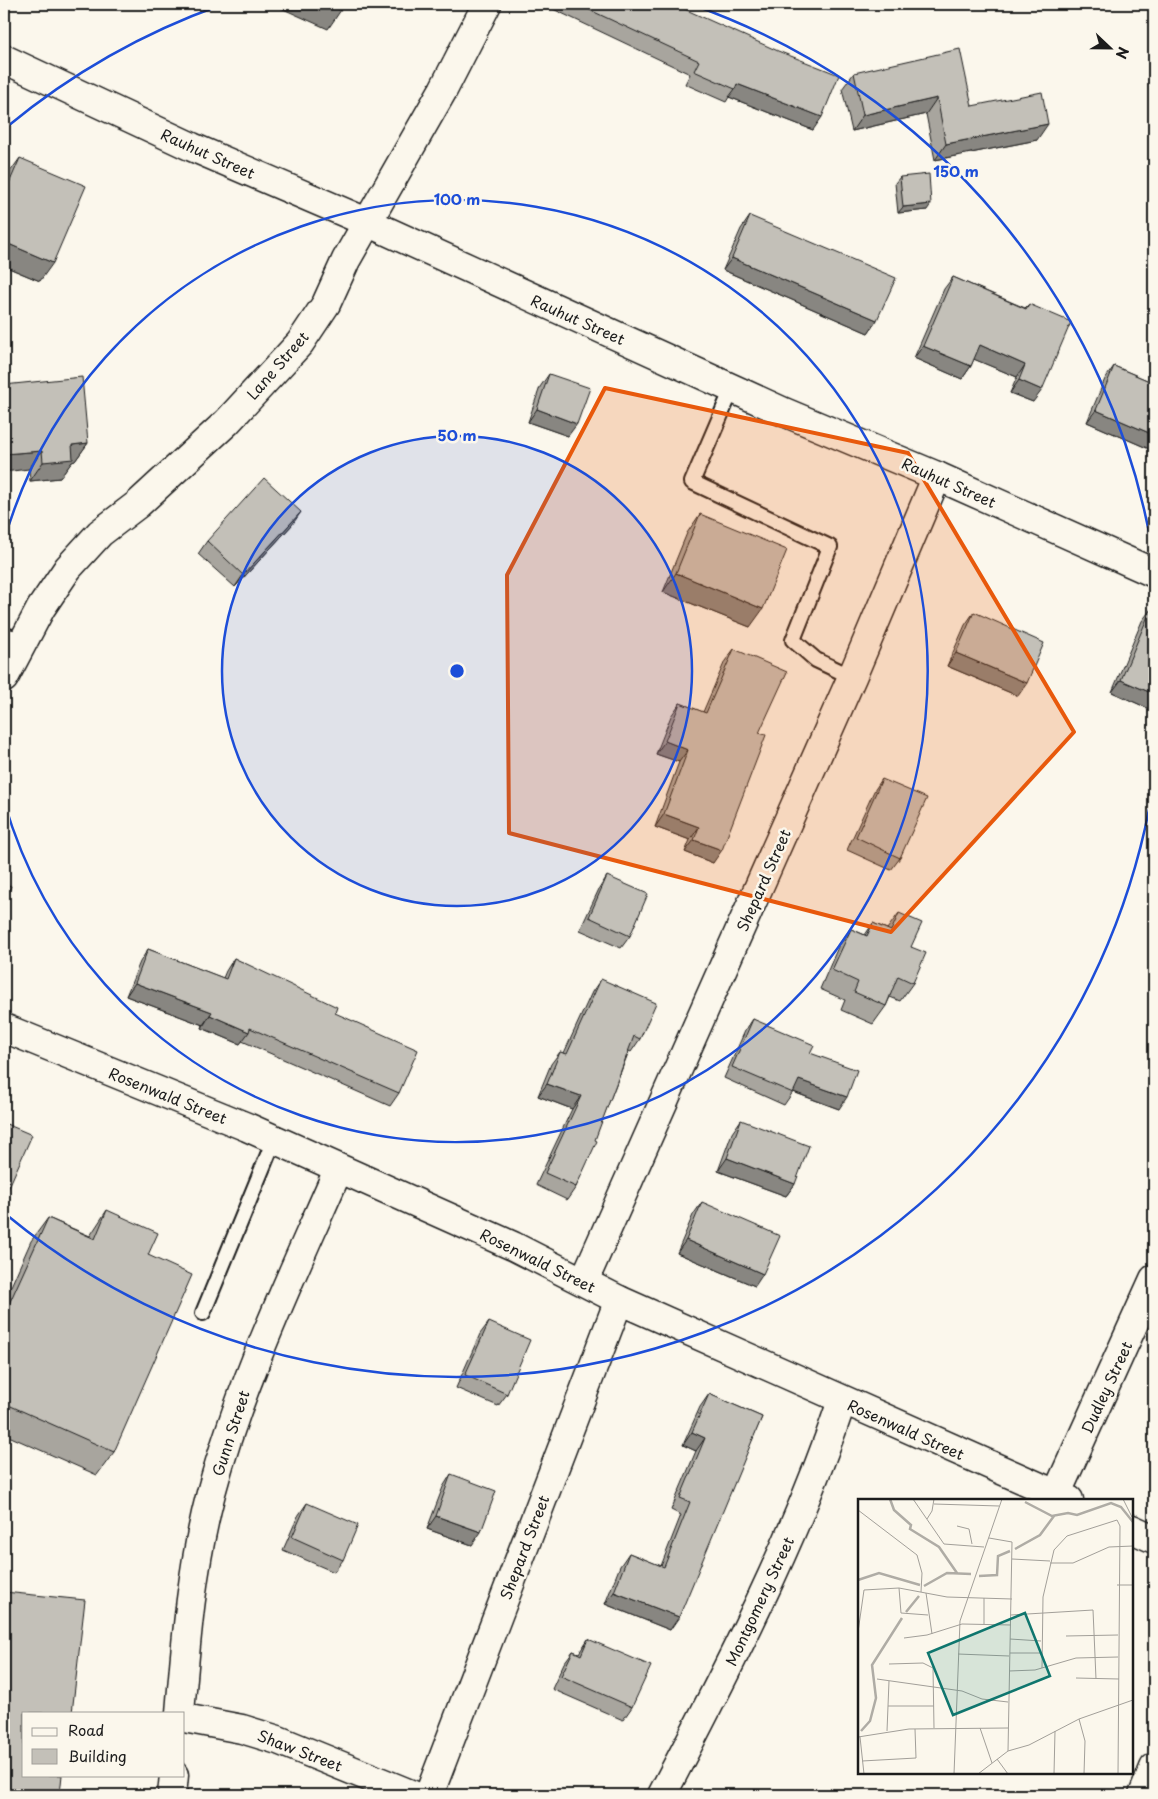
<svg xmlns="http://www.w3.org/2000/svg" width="1158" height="1799" viewBox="0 0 1158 1799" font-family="'Playpen Sans',sans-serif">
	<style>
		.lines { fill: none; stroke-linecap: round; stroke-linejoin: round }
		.lane-casing { stroke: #1c1c1c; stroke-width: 18 }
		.street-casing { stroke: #1c1c1c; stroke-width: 31 }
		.secondary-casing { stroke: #1c1c1c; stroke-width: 31 }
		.lane { stroke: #fbf7ec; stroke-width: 14 }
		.street { stroke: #fbf7ec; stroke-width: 28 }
		.secondary { stroke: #fbf7ec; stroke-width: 28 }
		.wall { fill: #a8a59e; stroke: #1c1c1c }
		.shaded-wall { fill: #888681; stroke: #1c1c1c }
		.building { fill: #c3c0b8; stroke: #1c1c1c }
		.marked { fill: #e8590c; fill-opacity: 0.2; stroke: #e8590c; stroke-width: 4; stroke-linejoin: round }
		.ring { fill: none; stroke: #1d4ed8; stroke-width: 2.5 }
		.labels { text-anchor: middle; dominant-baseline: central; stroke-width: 5; stroke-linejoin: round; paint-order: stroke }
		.street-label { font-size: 15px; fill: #1c1c1c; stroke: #fbf7ec }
		.inset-river { fill: none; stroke: #afaca5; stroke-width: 2.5 }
		.inset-road { fill: none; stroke: #a29f99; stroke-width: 1 }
		.view { fill: #0f766e; fill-opacity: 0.15; stroke: #0f766e; stroke-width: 2.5 }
		.inset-edge { fill: none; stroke: #1c1c1c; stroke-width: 2.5 }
		.centre { fill: #1d4ed8; stroke: #fbf7ec; stroke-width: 2.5 }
		.ring-label { font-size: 15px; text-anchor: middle; font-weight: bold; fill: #1d4ed8; stroke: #fbf7ec; stroke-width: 5; stroke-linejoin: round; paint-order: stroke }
	</style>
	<rect width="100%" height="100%" fill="#fbf7ec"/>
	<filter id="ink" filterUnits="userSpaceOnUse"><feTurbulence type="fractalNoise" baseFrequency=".02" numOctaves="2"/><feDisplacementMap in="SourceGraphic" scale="10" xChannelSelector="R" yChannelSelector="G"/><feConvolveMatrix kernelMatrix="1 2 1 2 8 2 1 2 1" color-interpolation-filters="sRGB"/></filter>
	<g filter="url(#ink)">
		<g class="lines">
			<defs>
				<g id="lane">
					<path d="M732,389L692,482L830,547L793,640L816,660L852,677"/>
					<path d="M4,635L24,640"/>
					<path d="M203,1313L274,1140"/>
				</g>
				<g id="street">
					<path d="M4,678L41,608L68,568L100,533L138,504L227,422L300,343L326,304L346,260L443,90L487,4"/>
					<path d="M4,1028L247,1127L513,1246L619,1300L1069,1500"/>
					<path d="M584,1281L852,677L937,476"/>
					<path d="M1056,1495L1154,1279"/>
					<path d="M1132,1529L1154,1539"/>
					<path d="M180,1713C186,1639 192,1565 211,1493C241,1381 292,1276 338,1170"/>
					<path d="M184,1718L242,1729L278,1740L413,1795"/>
					<path d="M172,1795L174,1775"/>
					<path d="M429,1795L619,1300"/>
					<path d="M662,1795C729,1667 796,1538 842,1401"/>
					<path d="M1143,1795L1154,1768"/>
				</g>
				<path id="secondary" d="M4,59L192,147L369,223L784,412L937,476L1154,573"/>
			</defs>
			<use href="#lane" class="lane-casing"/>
			<use href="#street" class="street-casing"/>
			<use href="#secondary" class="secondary-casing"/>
			<use href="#lane" class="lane"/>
			<use href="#street" class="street"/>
			<use href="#secondary" class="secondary"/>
		</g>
		<g class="wall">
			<path d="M556,4H674L813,130L729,97L726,102L685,84L690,74L553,9Z"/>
			<path d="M854,73L972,106L1037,140L935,160L926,114L852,131L842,89Z"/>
			<path d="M20,158L40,281L4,266V183L7,176Z"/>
			<path d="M900,177L927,210L898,213L895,183Z"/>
			<path d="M750,216L877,320L868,333L723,270L741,229Z"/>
			<path d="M953,277L1025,308L1029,304L1033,402L1010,393L1017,377L974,359L971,366L962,379L914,358L944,289Z"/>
			<path d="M1114,366L1154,383V451L1087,422L1105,379Z"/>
			<path d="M549,374L568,436L528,422L540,387Z"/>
			<path d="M4,385L88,443L75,461L72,462L60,478L30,481L29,469Z"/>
			<path d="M700,514L750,627L663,592L687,533Z"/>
			<path d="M292,525L235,587L198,554L207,541Z"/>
			<path d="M1151,609L1154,610V711L1112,692L1142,621Z"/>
			<path d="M974,612L1018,696L947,666L965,625Z"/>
			<path d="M734,649L759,733L713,863L685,852L690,840L655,827L679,762L656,754L671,716L680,703L703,712L725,661Z"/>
			<path d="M882,779L900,858L891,870L847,850L874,791Z"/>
			<path d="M607,876L630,936L621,948L580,930L599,889Z"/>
			<path d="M899,913L911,947L913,983L900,1001L890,997L886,1006L873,1024L841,1010L845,1000L820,989L838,947L851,929L865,935L873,923L887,929Z"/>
			<path d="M148,949L223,978L226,971L234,958L335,1013L399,1093L390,1106L242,1041L240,1044L202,1028L203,1025L126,996L140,962Z"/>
			<path d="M601,979L640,1039L631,1052L629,1051L576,1187L567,1200L536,1185L572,1109L538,1096L551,1064L560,1052L564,1053L592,992Z"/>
			<path d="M753,1019L810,1053L839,1109L793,1092L784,1105L724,1078L745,1031Z"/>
			<path d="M741,1120L795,1184L786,1196L718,1171L732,1133Z"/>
			<path d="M702,1202L755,1286L677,1253L693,1215Z"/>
			<path d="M107,1210L148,1255L114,1452L97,1475L4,1434V1302L31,1241L48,1218L90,1236Z"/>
			<path d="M489,1322L507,1394L498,1406L456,1388L480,1334Z"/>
			<path d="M709,1394L762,1417L670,1630L605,1604L620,1566L629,1553L661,1566L681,1515L671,1510L696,1451L683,1445L700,1407Z"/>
			<path d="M451,1474L472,1545L427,1529L443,1487Z"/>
			<path d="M307,1503L343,1560L334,1572L283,1550L298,1516Z"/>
			<path d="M588,1639L632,1707L623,1720L552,1689L564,1663L573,1651L579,1653Z"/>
		</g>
		<g class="shaded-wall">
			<path d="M283,4H326L341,10L328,29L281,8Z"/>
			<path d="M737,84L822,117L813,130L729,97L735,89Z"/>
			<path d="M937,98L926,114L852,131L863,115Z"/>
			<path d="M1048,124L1037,140L935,160L946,144Z"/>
			<path d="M931,204L927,210L898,213L903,207Z"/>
			<path d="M4,242L53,263L40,281L4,266Z"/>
			<path d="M732,258L877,320L868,333L723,270Z"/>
			<path d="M980,345L1025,365L1017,377L971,358Z"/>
			<path d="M923,346L971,366L962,379L914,358Z"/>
			<path d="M1019,380L1042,390L1033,402L1010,393Z"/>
			<path d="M537,409L577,424L568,436L528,422Z"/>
			<path d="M1096,410L1154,435V451L1087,422Z"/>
			<path d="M88,443L75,461L72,462L60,478L30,481L43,462L72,445Z"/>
			<path d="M42,451L29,469L4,472V454Z"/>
			<path d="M301,512L292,525L235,587L243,575Z"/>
			<path d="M676,573L763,609L750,627L663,592Z"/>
			<path d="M956,653L1027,683L1018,696L947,666Z"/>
			<path d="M1121,680L1154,694V711L1112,692Z"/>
			<path d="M665,741L688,750L679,762L656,754Z"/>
			<path d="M664,814L699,827L690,840L655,827Z"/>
			<path d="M694,840L722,850L713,863L685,852Z"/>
			<path d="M135,983L212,1012L203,1025L126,996Z"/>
			<path d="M210,1015L249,1032L240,1044L202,1028Z"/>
			<path d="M799,1080L847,1097L839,1109L791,1091Z"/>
			<path d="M547,1084L581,1096L572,1109L538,1096Z"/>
			<path d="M727,1158L795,1184L786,1196L718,1171Z"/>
			<path d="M686,1240L763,1274L755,1286L677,1253Z"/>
			<path d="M692,1432L705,1438L696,1451L683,1445Z"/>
			<path d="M436,1516L481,1532L472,1545L427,1529Z"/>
			<path d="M614,1592L679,1617L670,1630L605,1604Z"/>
			<path d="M4,1789L60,1794L59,1795H4Z"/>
		</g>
		<g class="building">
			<path d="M326,4H344L341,10Z"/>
			<path d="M577,4H674L691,12L778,51L839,75L822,117L737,84L735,89L694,71L699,61Z"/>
			<path d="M960,49L972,106L1042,92L1048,124L946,144L937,98L863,115L854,73Z"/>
			<path d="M20,158L86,186L53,263L4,242V195Z"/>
			<path d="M929,174L931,204L903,207L900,177Z"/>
			<path d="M750,216L896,278L877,320L732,258Z"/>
			<path d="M953,277L1026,309L1029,304L1071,322L1042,390L1019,380L1025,365L980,345L971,366L923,346Z"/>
			<path d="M1114,366L1154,383V435L1096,410Z"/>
			<path d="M549,374L590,388L577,424L537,409Z"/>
			<path d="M82,377L88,443L72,445L73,459L43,462L42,451L4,454V385Z"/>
			<path d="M264,478L301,512L243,575L207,541Z"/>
			<path d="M700,514L787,550L763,609L676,573Z"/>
			<path d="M1151,609L1154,610V694L1121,680Z"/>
			<path d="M974,612L1044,643L1027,683L956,653Z"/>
			<path d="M734,649L787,672L759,733L766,735L722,850L694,840L699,827L664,814L688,750L665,741L680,703L706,713Z"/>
			<path d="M882,779L927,798L900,858L856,837Z"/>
			<path d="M607,876L648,894L630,936L589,917Z"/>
			<path d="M4,883L11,886L4,906Z"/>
			<path d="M899,913L922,923L911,947L926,953L913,983L898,976L886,1006L854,992L858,982L832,970L851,929L867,936L873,923L891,931Z"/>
			<path d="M148,949L226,979L234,958L337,1007L335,1013L418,1050L399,1093L250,1028L249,1032L210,1015L212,1012L135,983Z"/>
			<path d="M601,979L656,1003L640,1039L634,1036L595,1140L597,1141L576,1187L545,1173L581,1096L547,1084L560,1052L567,1054Z"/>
			<path d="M753,1019L814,1045L810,1053L857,1070L847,1097L799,1080L793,1093L732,1067Z"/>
			<path d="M741,1120L809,1146L795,1184L727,1158Z"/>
			<path d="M4,1123L32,1135L4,1198Z"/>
			<path d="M702,1202L780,1236L763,1274L686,1240Z"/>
			<path d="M107,1210L158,1233L148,1255L192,1275L114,1452L4,1403V1315L48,1218L95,1239Z"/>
			<path d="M489,1322L530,1340L507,1394L465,1375Z"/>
			<path d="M709,1394L762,1417L679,1617L614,1592L629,1553L664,1567L690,1502L680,1498L705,1438L692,1432Z"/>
			<path d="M451,1474L496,1491L481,1532L436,1516Z"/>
			<path d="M307,1503L358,1525L343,1560L292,1537Z"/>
			<path d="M4,1592L85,1600L72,1713H24V1775H62L60,1794L4,1789Z"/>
			<path d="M588,1639L651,1666L632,1707L561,1676L573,1651L581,1655Z"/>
		</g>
	</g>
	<path class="marked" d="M605,388L908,453L1074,732L891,932L509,833L507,575Z"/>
	<circle cx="457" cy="671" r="235" fill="#1d4ed8" fill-opacity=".12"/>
	<g class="ring">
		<circle cx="457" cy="671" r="235"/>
		<path d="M4 541A471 471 0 1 1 4 801"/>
		<path d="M1153 788A706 706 0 0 1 8 1216M8 126A706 706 0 0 1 221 5M693 5A706 706 0 0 1 1153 554"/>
	</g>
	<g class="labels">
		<g class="street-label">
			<text transform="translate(208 153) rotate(24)">Rauhut Street</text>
			<text transform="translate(578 319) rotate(24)">Rauhut Street</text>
			<text transform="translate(277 365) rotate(-49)">Lane Street</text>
			<text transform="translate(949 482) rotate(24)">Rauhut Street</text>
			<text transform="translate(763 880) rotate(-66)">Shepard Street</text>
			<text transform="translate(168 1095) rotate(22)">Rosenwald Street</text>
			<text transform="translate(538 1260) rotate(26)">Rosenwald Street</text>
			<text transform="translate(1106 1387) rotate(-65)">Dudley Street</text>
			<text transform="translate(906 1429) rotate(24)">Rosenwald Street</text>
			<text transform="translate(230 1433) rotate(-72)">Gunn Street</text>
			<text transform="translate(524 1547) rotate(-69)">Shepard Street</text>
			<text transform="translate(759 1601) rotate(-65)">Montgomery Street</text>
			<text transform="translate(300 1750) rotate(21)">Shaw Street</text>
		</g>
	</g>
	<g transform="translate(858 1499)">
		<rect width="275" height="275" fill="#fbf7ec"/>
		<path class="inset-river" d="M32,0L36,11L53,26L52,30L81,48L99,74M167,3L194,17L210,14L219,16L253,4L263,8L275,23M157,50L182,36L196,17M121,77L139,76L140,57L152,52M0,81L21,74L62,86M66,87L89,74L113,75M48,113L61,97M3,232L12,222L18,199L14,166L44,119"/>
		<path class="inset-road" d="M55,0L86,45L126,48M265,0L275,20M76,5L141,7M0,11L59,56L64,74L63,93M69,20L74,12L76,0M99,27L111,30L114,45M131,39L154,43L150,252M154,60L192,62M192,64H215L251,48L275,47M259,86H275M41,89L43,114L70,116M68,94L74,135M126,99V125M153,116L235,111L238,180M0,133L6,91L41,89L89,98L154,100M208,137L260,136M46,139L69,136L104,125L153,126M152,140L183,142M152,154H183M100,155L151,157M31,165L65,164L75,169L76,229M184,169L185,98L196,51L209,37L259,21L262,27L260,275M151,172L177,171L218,159L260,158M218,179L261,180M19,180L104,192L124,200L150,203M30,207H76M221,220L227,242L226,275M122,229L134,264M29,232L31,182M0,238L51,230L150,229M2,238L6,275M139,260L150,275M4,262L58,259L57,230M96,275L102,122L144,0M120,275L150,252L171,246L221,220L275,201M196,275L197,232"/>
		<path class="view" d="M167,114L192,177L95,216L70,154Z"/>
		<rect width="275" height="275" class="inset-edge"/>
	</g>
	<circle cx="457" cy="671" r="8" class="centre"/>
	<g class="ring-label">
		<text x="956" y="177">150 m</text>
		<text x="457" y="205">100 m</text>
		<text x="457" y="441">50 m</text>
	</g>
	<rect width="1158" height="1799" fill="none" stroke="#fbf7ec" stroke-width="20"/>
	<rect x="10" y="10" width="1138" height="1779" fill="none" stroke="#1c1c1c" stroke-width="2" filter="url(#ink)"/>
	<rect x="22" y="1712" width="162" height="65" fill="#fbf7ec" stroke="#a29f99"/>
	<rect x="32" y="1728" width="25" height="8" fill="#fbf7ec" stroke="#a29f99"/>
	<text x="68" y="1736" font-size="15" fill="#1c1c1c">Road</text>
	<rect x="32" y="1749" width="25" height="15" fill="#c3c0b8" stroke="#a29f99"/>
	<text x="68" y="1762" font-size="15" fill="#1c1c1c">Building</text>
	<g transform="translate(1110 48) rotate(112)" stroke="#fbf7ec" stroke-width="4" paint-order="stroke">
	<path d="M0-4L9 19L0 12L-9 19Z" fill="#1c1c1c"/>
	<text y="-8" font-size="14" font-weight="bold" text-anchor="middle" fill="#1c1c1c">N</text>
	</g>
</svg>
